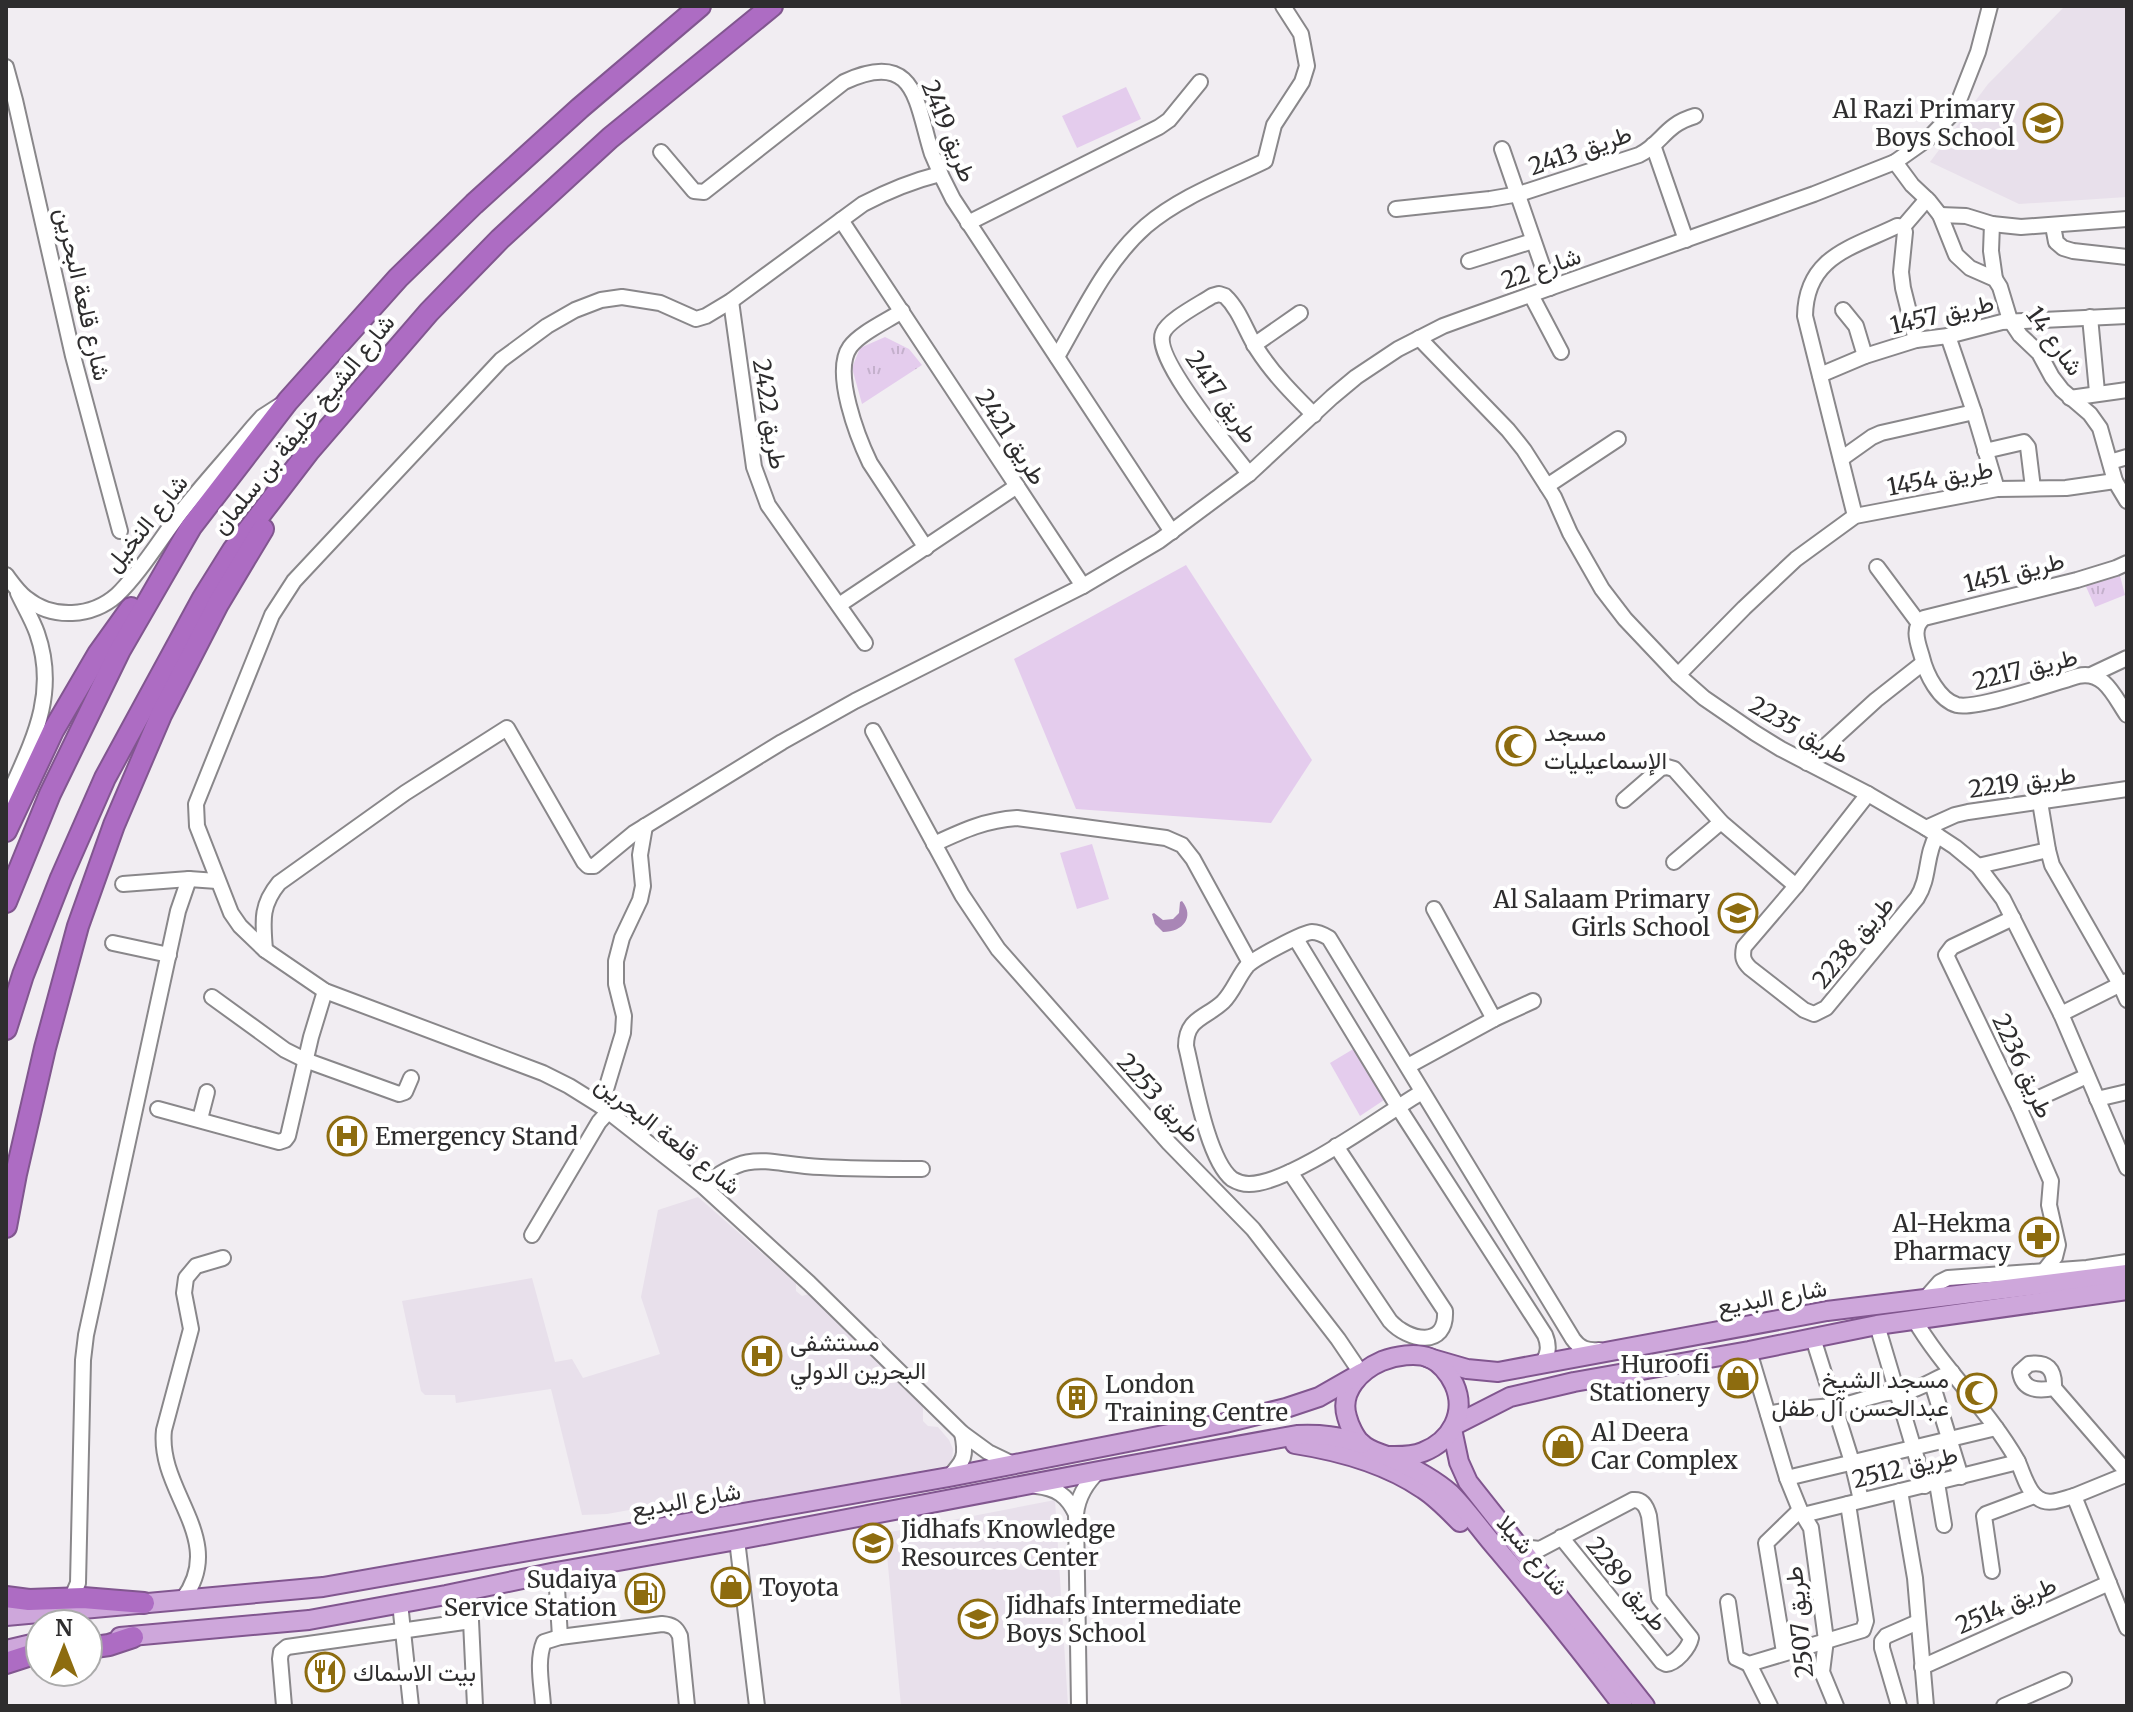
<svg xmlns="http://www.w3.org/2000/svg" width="2133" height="1712" viewBox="0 0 2133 1712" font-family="Merriweather,Vazirmatn,serif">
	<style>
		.built { fill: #e8e0eb }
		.grass { fill: url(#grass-tufts) }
		.pitch { fill: #e4cced }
		.water { fill: #a986b6 }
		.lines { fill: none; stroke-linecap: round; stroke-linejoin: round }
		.minor-casing { stroke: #89878a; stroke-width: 18 }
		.major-casing { stroke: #81568f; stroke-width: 22 }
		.highway-casing { stroke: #81568f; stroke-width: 24 }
		.minor { stroke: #fff; stroke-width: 14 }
		.major { stroke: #cea7db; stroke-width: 18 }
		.highway { stroke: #ad6cc3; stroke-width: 20 }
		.labels { text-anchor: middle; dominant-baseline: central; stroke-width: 8; stroke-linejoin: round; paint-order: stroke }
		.poi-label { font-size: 24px; fill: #2e2d2e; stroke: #fff; text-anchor: start }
		.street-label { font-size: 24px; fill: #2e2d2e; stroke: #fff }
	</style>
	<defs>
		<pattern id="grass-tufts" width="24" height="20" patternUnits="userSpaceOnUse" patternTransform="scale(2)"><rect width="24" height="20" fill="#e4cced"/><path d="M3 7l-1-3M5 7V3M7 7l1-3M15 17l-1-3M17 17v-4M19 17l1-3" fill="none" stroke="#c4b0cc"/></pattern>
	</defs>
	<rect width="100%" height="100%" fill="#f1edf2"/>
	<g class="built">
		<path d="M2065,6H2127V197L2019,204L1930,162L1988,84Z"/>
		<path d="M698,1197L796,1283V1291L802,1296L809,1294L923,1407V1421L928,1426L938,1427L949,1440L953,1449L952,1461L946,1466L707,1510L696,1498L607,1514L582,1515L551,1389L456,1403L455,1395H425L421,1391L402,1301L532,1278L555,1362L572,1359L583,1378L660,1354L641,1297L658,1210Z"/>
		<path d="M1055,1500L1068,1706H901L885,1533Z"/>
	</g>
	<g class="grass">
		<path d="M885,337L909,349L922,365L862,404L852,368L860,348Z"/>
		<path d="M2119,572L2125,595L2095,607L2084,582Z"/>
	</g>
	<g class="pitch">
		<path d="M1126,87L1141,119L1077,148L1062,116Z"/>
		<path d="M1186,565L1312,760L1271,823L1076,809L1014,659Z"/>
		<path d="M1092,844L1109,899L1077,909L1060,853Z"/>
		<path d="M1355,1048L1387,1098L1360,1116L1330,1063Z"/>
	</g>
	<path class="water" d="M1182,901C1195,917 1183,932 1163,932L1155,924L1152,914L1154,913L1163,920L1173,919L1179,913L1180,902Z"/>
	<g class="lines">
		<defs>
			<g id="minor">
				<path d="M6,67L15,100L73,356L120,531"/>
				<path d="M1653,145L1686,240"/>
				<path d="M1502,149L1550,288"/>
				<path d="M661,152L694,191L704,192L844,82C917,48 916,104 932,154C938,169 945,184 953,199L1172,532"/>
				<path d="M1895,162L1912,185L1929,201L1940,215L1956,255L1970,268L1995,279L2000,287L2010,320L2020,335L2039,353L2052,377L2062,390L2090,414L2100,428L2115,481L2127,501"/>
				<path d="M940,174C912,181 888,191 863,204L731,301L706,316L696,319L660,303L622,297L601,300L575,310L547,326L501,360L294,581L272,615L196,804L197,826L231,913L240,926L265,950L325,991L543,1073L569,1086L601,1106L703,1186L809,1283L962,1433L988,1452L1013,1464"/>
				<path d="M1396,209L1490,199L1519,194L1639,155C1663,143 1664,125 1695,116"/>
				<path d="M1940,215L1966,216L1992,224L2021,227L2127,219"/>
				<path d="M841,220L1083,586"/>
				<path d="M968,223L1159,127L1169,120L1200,82"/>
				<path d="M1992,224L1991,251L1995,279"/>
				<path d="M2053,226L2056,242L2063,248L2073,251L2127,257"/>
				<path d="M1903,227L1927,199"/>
				<path d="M1469,261L1533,241"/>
				<path d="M1531,295L1561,352"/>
				<path d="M731,301L754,467L768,505L865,643"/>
				<path d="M1843,310L1856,326L1865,356"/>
				<path d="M902,311C887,321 860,333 850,347C832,372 858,438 870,463L926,548"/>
				<path d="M2090,317L2097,392"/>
				<path d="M1948,336L1974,412L1997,489"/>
				<path d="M1419,338L1508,430L1524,450L1554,497L1570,533L1602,589L1625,619L1678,675L1704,698L1755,733L1781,749L1868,794L1926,828L1955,847L1978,866L2003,899L2061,1014L2127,1168"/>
				<path d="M1254,345L1300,313"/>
				<path d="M1057,357C1083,312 1106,261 1146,226C1180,197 1226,180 1265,161L1274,125L1302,82L1307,66L1301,34L1283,6"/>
				<path d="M1820,375L1865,356L1916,340L1948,336L2002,322L2127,316"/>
				<path d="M2070,398L2127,390"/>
				<path d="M1985,451L2024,442L2028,447L2033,488"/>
				<path d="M1841,459L1872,437L1881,433L1974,412"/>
				<path d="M2110,462L2127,457"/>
				<path d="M1249,474C1232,451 1152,358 1163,333C1168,320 1200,304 1212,296L1219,294L1225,296C1240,310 1246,332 1257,349C1273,374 1293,394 1314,415"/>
				<path d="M1547,486L1618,439"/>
				<path d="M1855,516L1805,316C1806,256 1852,248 1897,226L1903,227L1905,232L1901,272L1903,288L1916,340"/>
				<path d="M2127,563L2116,568L2077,580L1924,618C1911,628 1918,643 1922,657C1926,674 1939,700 1957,705C1977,710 2054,683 2078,676C2104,670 2114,696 2127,715"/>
				<path d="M1877,567L1918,622"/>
				<path d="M6,575C12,583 18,592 26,598C53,620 92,617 117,595C140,573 161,538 181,512C204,483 229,456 253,427L262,417L279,406"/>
				<path d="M839,605L1017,486"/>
				<path d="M2093,674L2127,658"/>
				<path d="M1678,675L1744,608L1796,559L1855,516L1997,489L2066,488L2115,481"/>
				<path d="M873,731L962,895L998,949L1169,1143L1253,1229L1338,1339L1361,1373"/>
				<path d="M1807,763L1876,700L1923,663"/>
				<path d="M1868,794L1796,886L1744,947C1742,957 1743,961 1750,968L1804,1010L1814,1014L1826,1008L1917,898C1930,878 1925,855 1937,835"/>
				<path d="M1624,800L1661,768L1667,767L1674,769L1721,822L1796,886"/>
				<path d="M6,801C31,744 59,696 37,633C32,619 24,606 18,593"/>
				<path d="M2040,802L2048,850L2052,865L2120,984L2127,1000"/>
				<path d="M1926,828L1955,815L1968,812L2127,789"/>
				<path d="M934,844C962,831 985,820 1017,818L1166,838L1182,845L1193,859L1250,963"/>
				<path d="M1674,862L1721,822"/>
				<path d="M1978,866L2048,850"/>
				<path d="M123,884L189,879L217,881"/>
				<path d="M1434,909L1494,1019"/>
				<path d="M2013,918L1952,947L1946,955L2019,1107L2051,1181L2049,1205L2058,1245L2055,1257L2044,1271"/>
				<path d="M1296,939L1400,1110L1545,1335C1550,1347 1548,1355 1541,1365"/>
				<path d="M113,943L169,955"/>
				<path d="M265,950C263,922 260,906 279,883L405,793L507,728L584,862L588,866H594L634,833L782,742L855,701L1083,586L1159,541L1249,474L1332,397L1356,377L1398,349L1443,326L1465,318L1814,194L1895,162L1929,138L1950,116L1958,103L1978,52L1990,6"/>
				<path d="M212,997L285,1050L305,1060L399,1094L405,1092L411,1078"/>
				<path d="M2061,1014L2127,981"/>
				<path d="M1408,1066L1494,1019L1533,1001"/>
				<path d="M1422,1092C1383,1115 1291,1184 1249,1184C1243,1184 1237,1182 1232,1179C1207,1159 1194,1078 1186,1046C1186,1018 1206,1018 1223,1002C1233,992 1238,977 1247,966C1253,959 1304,932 1312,932C1319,932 1324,935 1329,938L1573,1339C1580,1349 1588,1351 1599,1350"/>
				<path d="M2097,1099L2127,1092"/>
				<path d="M601,1106L623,1033L624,1016L616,984V961L622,938L640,900L643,886L640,855L645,826"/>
				<path d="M2019,1107L2087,1076"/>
				<path d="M158,1109L279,1142L285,1140L288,1136L311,1037L325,991"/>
				<path d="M200,1119L207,1092"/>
				<path d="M1290,1172L1390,1321C1408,1341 1447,1349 1445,1311L1336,1146"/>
				<path d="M703,1186C752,1147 767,1165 821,1167C854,1169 888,1169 922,1169"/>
				<path d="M532,1235L599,1122L608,1112"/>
				<path d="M1925,1299L1940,1282L1948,1278L2087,1268L2127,1262"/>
				<path d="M1914,1319C1943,1369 1988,1409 2017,1460C2023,1472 2027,1491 2038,1498C2048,1506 2062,1499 2074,1496L2127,1628"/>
				<path d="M1877,1325L1925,1486"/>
				<path d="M1813,1338L1852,1462L1861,1500"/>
				<path d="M1749,1351L1787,1478L1800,1510L1811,1528L1826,1640L1822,1672L1836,1706"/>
				<path d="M1932,1383L1961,1477"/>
				<path d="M2054,1388C2039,1391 2023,1391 2020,1372L2029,1364C2047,1361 2055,1369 2054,1388L2125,1470L2123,1476L2074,1496"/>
				<path d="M1768,1414C1791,1409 1814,1407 1837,1406C1854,1404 1870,1396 1887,1393C1893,1392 1899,1394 1905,1392C1923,1388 1935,1378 1952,1372"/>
				<path d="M949,1477C964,1461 967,1456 962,1433"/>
				<path d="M1787,1478L1996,1428"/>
				<path d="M1937,1483L1944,1525"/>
				<path d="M1036,1486C1056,1488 1067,1495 1076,1514L1079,1706"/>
				<path d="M1900,1491L1915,1578L1926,1706"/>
				<path d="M1076,1514C1078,1496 1086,1483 1099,1471"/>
				<path d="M1803,1515L2018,1462"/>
				<path d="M737,1540L757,1706"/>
				<path d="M1520,1547L1540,1549L1633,1500C1643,1499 1647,1508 1649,1516L1659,1598L1691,1638C1689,1648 1676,1663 1666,1664L1662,1662L1561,1537"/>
				<path d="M1992,1571L1984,1516L1986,1514L2034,1496"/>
				<path d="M556,1572L560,1637"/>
				<path d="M446,1595L462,1604L471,1621L475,1706"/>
				<path d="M71,1599L78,1583L83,1360L86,1335L178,911L189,879"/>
				<path d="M183,1599C228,1539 157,1492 164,1430L191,1329L184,1293L186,1278L196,1266L223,1258"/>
				<path d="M1728,1602L1736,1658L1749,1664L1863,1630L1866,1621L1848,1504"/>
				<path d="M400,1603L411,1706"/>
				<path d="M1784,1652L1766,1543L1800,1510"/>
				<path d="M1749,1664L1770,1706"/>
				<path d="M1922,1667L2109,1583"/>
				<path d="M284,1706L280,1659L281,1652L287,1647L471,1621"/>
				<path d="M543,1706C542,1686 536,1661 544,1642L560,1637L662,1624C672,1625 676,1627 680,1636L687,1706"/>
				<path d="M1899,1706L1882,1648V1641L1886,1636L1918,1622"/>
				<path d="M2004,1706L2064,1680"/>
			</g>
			<g id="major">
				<path d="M1429,1358L1467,1369L1498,1372L1827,1311L2127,1274"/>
				<path d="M1455,1425L1510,1397L1574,1382L1749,1351L1877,1325L2127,1290"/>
				<path d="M1452,1429L1459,1462L1468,1482L1645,1706"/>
				<path d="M1295,1444C1340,1451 1385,1463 1423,1489C1437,1498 1449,1511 1460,1522"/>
				<path d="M1387,1456C1399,1456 1411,1457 1423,1452C1451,1441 1467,1413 1454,1384C1449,1374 1440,1363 1430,1358C1416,1352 1395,1356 1382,1361C1361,1370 1339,1391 1347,1417C1349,1425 1355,1438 1361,1443C1369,1451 1380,1453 1389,1457C1409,1466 1434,1479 1451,1494C1468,1511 1482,1532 1498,1550C1541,1601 1583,1653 1623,1706"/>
				<path d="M6,1616L323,1587L949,1477L1225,1423L1286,1408L1319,1397L1361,1373"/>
				<path d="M120,1637L309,1620L446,1595L556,1572L737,1540L1099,1471L1297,1435C1321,1434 1339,1436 1362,1444"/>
				<path d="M6,1650L40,1642"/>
			</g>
			<g id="highway">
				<path d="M6,831L53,731L98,654L131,608"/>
				<path d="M6,902L50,794L120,650L191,527L288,401L398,278L474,204L580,108L700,6"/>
				<path d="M6,1029L23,975L61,878L105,778L203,598L233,550L309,451L429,312L500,239L610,138L772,6"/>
				<path d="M6,1227L16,1174L45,1048L78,926L114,825L161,715L218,604L263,529"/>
				<path d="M6,1597L29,1600L83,1598L144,1603"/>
				<path d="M88,1648L109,1645L133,1637"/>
				<path d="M6,1663L40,1652"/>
			</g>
		</defs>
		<use href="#minor" class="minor-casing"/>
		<use href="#major" class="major-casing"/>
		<use href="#highway" class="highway-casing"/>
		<use href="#minor" class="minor"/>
		<use href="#major" class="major"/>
		<use href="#highway" class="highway"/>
	</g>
	<defs>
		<symbol id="school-ring" viewBox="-11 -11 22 22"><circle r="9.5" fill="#fff" stroke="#8d6c0f" stroke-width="1.5"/><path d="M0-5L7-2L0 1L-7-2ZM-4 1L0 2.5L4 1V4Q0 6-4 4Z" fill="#8d6c0f"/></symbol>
		<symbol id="mosque-ring" viewBox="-11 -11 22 22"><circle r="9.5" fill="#fff" stroke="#8d6c0f" stroke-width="1.5"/><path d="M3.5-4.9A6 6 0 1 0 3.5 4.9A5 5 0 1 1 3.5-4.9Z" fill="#8d6c0f"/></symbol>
		<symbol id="hospital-ring" viewBox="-11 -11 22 22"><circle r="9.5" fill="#fff" stroke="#8d6c0f" stroke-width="1.5"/><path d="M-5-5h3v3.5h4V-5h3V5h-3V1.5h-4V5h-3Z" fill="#8d6c0f"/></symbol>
		<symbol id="pharmacy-ring" viewBox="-11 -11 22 22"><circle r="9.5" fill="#fff" stroke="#8d6c0f" stroke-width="1.5"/><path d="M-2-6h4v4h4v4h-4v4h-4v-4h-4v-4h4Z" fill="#8d6c0f"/></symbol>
		<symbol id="shop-ring" viewBox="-11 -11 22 22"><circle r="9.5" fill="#fff" stroke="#8d6c0f" stroke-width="1.5"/><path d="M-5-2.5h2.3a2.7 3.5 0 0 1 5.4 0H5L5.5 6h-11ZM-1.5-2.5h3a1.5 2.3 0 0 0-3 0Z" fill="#8d6c0f"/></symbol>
		<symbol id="building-ring" viewBox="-11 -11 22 22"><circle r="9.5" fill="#fff" stroke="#8d6c0f" stroke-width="1.5"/><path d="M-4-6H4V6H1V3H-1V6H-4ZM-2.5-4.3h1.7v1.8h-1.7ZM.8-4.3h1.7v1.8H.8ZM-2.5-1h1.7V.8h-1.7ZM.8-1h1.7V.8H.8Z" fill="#8d6c0f"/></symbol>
		<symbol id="fuel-ring" viewBox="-11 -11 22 22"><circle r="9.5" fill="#fff" stroke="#8d6c0f" stroke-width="1.5"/><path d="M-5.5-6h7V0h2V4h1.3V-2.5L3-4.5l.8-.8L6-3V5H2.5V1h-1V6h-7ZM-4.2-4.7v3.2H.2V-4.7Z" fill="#8d6c0f"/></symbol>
		<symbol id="restaurant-ring" viewBox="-11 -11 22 22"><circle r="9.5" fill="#fff" stroke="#8d6c0f" stroke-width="1.5"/><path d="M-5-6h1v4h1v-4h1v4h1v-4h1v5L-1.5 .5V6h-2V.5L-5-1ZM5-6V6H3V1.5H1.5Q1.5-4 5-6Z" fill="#8d6c0f"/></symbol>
	</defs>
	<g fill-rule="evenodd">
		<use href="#school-ring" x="2021" y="101" width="44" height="44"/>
		<use href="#mosque-ring" x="1494" y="724" width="44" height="44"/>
		<use href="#school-ring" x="1716" y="891" width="44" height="44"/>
		<use href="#hospital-ring" x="325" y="1114" width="44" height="44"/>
		<use href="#pharmacy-ring" x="2017" y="1215" width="44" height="44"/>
		<use href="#hospital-ring" x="740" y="1334" width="44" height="44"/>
		<use href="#shop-ring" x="1716" y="1356" width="44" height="44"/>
		<use href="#mosque-ring" x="1955" y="1371" width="44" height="44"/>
		<use href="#building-ring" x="1055" y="1376" width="44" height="44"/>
		<use href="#shop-ring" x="1541" y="1424" width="44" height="44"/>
		<use href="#school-ring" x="851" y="1521" width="44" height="44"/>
		<use href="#shop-ring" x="709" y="1565" width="44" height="44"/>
		<use href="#fuel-ring" x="623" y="1571" width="44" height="44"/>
		<use href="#school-ring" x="956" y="1597" width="44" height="44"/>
		<use href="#restaurant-ring" x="303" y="1650" width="44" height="44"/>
	</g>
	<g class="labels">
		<g class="poi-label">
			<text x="2015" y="109" text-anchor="end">Al Razi Primary<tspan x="2015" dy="28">Boys School</tspan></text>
			<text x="1544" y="732">مسجد<tspan x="1544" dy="28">الإسماعيليات</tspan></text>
			<text x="1710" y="899" text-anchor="end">Al Salaam Primary<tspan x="1710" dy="28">Girls School</tspan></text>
			<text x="375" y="1136">Emergency Stand</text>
			<text x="2011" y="1223" text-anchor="end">Al-Hekma<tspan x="2011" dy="28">Pharmacy</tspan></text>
			<text x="790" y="1342">مستشفى<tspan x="790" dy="28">البحرين الدولي</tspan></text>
			<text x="1710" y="1364" text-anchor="end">Huroofi<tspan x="1710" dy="28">Stationery</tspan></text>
			<text x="1949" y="1379" text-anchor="end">مسجد الشيخ<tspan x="1949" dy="28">عبدالحسن آل طفل</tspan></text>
			<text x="1105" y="1384">London<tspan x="1105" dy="28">Training Centre</tspan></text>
			<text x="1591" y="1432">Al Deera<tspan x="1591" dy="28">Car Complex</tspan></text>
			<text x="901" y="1529">Jidhafs Knowledge<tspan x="901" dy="28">Resources Center</tspan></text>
			<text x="617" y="1579" text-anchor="end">Sudaiya<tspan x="617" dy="28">Service Station</tspan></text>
			<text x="759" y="1587">Toyota</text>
			<text x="1006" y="1605">Jidhafs Intermediate<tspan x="1006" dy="28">Boys School</tspan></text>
			<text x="353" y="1672">بيت الاسماك</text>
		</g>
		<g class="street-label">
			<text transform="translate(949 131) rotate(68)">طريق 2419</text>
			<text transform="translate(1580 150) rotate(-19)">طريق 2413</text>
			<text transform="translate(1541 268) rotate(-19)">شارع 22</text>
			<text transform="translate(83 294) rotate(77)">شارع قلعة البحرين</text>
			<text transform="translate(1942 314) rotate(-13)">طريق 1457</text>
			<text transform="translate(2055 341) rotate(54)">شارع 14</text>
			<text transform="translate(1222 397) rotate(55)">طريق 2417</text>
			<text transform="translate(770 414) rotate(81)">طريق 2422</text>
			<text transform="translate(303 424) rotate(-51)">شارع الشيخ خليفة بن سلمان</text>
			<text transform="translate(1011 437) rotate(57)">طريق 2421</text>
			<text transform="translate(1940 478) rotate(-10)">طريق 1454</text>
			<text transform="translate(146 523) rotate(-51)">شارع النخيل</text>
			<text transform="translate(2014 572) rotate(-14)">طريق 1451</text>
			<text transform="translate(2025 669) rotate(-14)">طريق 2217</text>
			<text transform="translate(1799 730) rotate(30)">طريق 2235</text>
			<text transform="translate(2022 782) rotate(-8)">طريق 2219</text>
			<text transform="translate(1853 942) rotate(-50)">طريق 2238</text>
			<text transform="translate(2023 1066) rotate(65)">طريق 2236</text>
			<text transform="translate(1159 1098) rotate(48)">طريق 2253</text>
			<text transform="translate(668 1135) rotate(38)">شارع قلعة البحرين</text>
			<text transform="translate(1772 1297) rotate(-10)">شارع البديع</text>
			<text transform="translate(1905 1467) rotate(-14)">طريق 2512</text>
			<text transform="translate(686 1500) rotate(-10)">شارع البديع</text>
			<text transform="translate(1533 1555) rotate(50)">شارع شيلا</text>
			<text transform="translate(1627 1584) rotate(51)">طريق 2289</text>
			<text transform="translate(2006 1605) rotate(-24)">طريق 2514</text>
			<text transform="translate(1799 1622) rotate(-96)">طريق 2507</text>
		</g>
	</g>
	<rect width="2133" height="1712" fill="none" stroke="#2e2d2e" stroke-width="16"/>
	<g transform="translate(64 1648)"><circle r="38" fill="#ffffff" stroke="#ababab" stroke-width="2"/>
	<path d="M0-6L14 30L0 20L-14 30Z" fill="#8d6c0f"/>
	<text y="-12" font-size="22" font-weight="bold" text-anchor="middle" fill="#2e2d2e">N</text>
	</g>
</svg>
